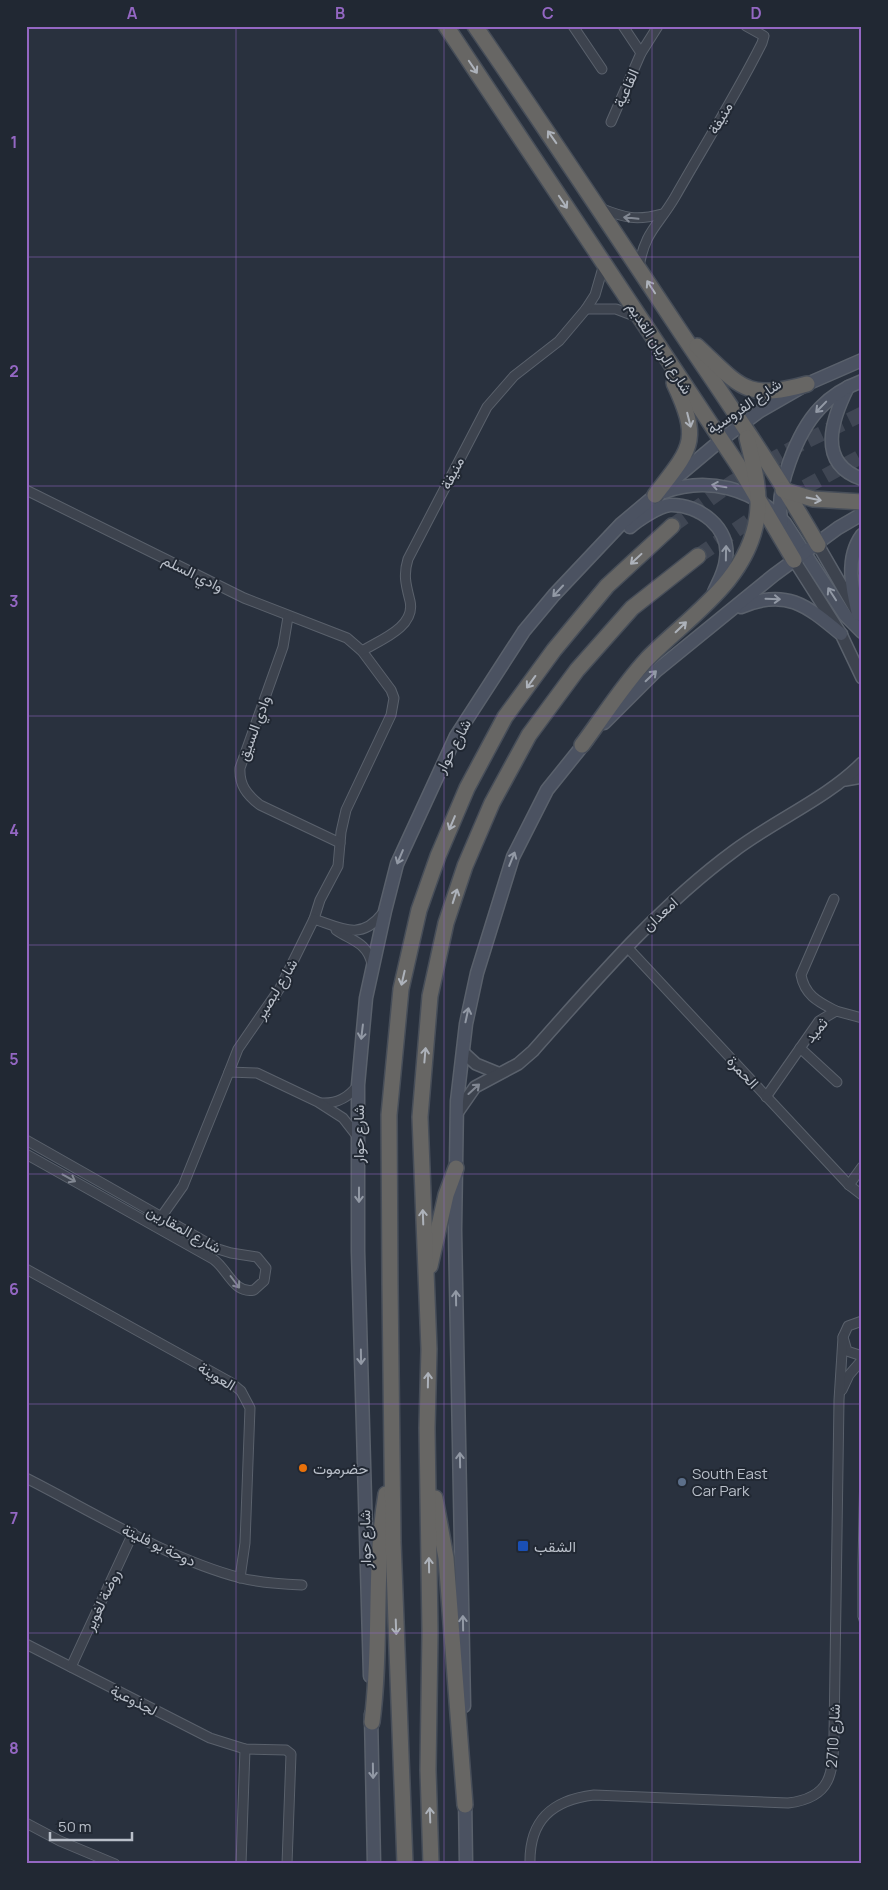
<svg xmlns="http://www.w3.org/2000/svg" width="888" height="1890" viewBox="0 0 888 1890" font-family="Manrope,Vazirmatn,sans-serif">
	<style>
		.lines { fill: none; stroke-linecap: round; stroke-linejoin: round }
		.trunk-tunnel { stroke: #3f4653; stroke-width: 15; stroke-dasharray: 15 8; stroke-linecap: butt }
		.minor-casing { stroke: #5a616c; stroke-width: 11 }
		.tertiary-casing { stroke: #5a616c; stroke-width: 14 }
		.secondary-casing { stroke: #5a616c; stroke-width: 15 }
		.trunk-casing { stroke: #474e59; stroke-width: 18 }
		.minor { stroke: #3d434e; stroke-width: 9 }
		.tertiary { stroke: #3d434e; stroke-width: 11 }
		.secondary { stroke: #4b5261; stroke-width: 12 }
		.trunk { stroke: #676664; stroke-width: 15 }
		.tram { stroke: #5f6774; stroke-width: 1 }
		.oneway { stroke: #adb2ba }
		.oneway2 { stroke: #818792 }
		.oneway3 { stroke: #9299a5 }
		.grid { fill: none; stroke: #9467c3; stroke-width: 1; stroke-opacity: 0.55 }
		.food-dot { fill: #e8710a; stroke: #212833; stroke-width: 2 }
		.service-dot { fill: #5c6f8a; stroke: #212833; stroke-width: 2 }
		.transit-dot { fill: #1a4fb4; stroke: #212833; stroke-width: 2 }
		.labels { text-anchor: middle; dominant-baseline: central; stroke-width: 4; stroke-linejoin: round; paint-order: stroke }
		.street-label { font-size: 15px; fill: #b9bfc9; stroke: #212833 }
		.poi-label { font-size: 15px; fill: #b9bfc9; stroke: #212833; text-anchor: start }
		.neatline { fill: none; stroke: #9467c3; stroke-width: 2 }
		.grid-label { font-size: 16px; text-anchor: middle; font-weight: bold; fill: #9467c3 }
	</style>
	<rect width="100%" height="100%" fill="#29313e"/>
	<g class="lines">
		<g class="trunk-tunnel">
			<path d="M785,498L862,456"/>
			<path d="M672,526L733,482L802,443L862,414"/>
			<path d="M698,556L765,510"/>
		</g>
		<defs>
			<g id="minor">
				<path d="M573,26L602,69"/>
				<path d="M623,26L641,53"/>
				<path d="M611,122L641,53L658,26"/>
				<path d="M600,208C625,218 636,221 662,214"/>
				<path d="M639,267C645,231 658,226 675,197C704,146 736,95 762,43L764,36L746,26"/>
				<path d="M586,309H616L637,317"/>
				<path d="M26,490L244,598L347,638L362,651L391,690L394,698L391,715L346,810L341,832L338,866L320,900L314,919"/>
				<path d="M288,617L283,647L240,768C239,785 247,795 260,805L340,843"/>
				<path d="M362,651C380,640 416,627 410,601C406,585 403,575 408,559L487,407L514,376L559,341L586,309L595,295L604,264"/>
				<path d="M834,899L801,975C805,996 819,1002 836,1011"/>
				<path d="M336,930C352,941 367,942 372,964"/>
				<path d="M627,947L849,1185L862,1195"/>
				<path d="M800,1048L837,1082"/>
				<path d="M229,1072L238,1049L280,988L314,919C341,928 361,941 382,914"/>
				<path d="M766,1097L819,1021L836,1011L862,1018"/>
				<path d="M321,1103C337,1104 348,1098 358,1085"/>
				<path d="M26,1140L218,1249L231,1253L257,1257L266,1268L264,1281L254,1290C233,1294 228,1269 213,1259L26,1154"/>
				<path d="M849,1185L862,1167"/>
				<path d="M159,1220L183,1186L229,1072L257,1073L318,1102L343,1118L357,1136"/>
				<path d="M26,1269L230,1382L241,1391L250,1408L245,1543L240,1578"/>
				<path d="M862,1321L848,1326L843,1337L847,1351L862,1356"/>
				<path d="M842,1390L849,1375L862,1360"/>
				<path d="M26,1478C93,1512 168,1559 241,1578C261,1583 281,1584 302,1585"/>
				<path d="M26,1644L210,1738L245,1749L286,1750L291,1754L287,1864"/>
				<path d="M71,1667L133,1533"/>
				<path d="M26,1823L60,1841L115,1864"/>
				<path d="M241,1864L245,1749"/>
				<path d="M530,1864C529,1820 552,1800 594,1795L788,1803C832,1798 833,1773 834,1735L839,1400L843,1337"/>
			</g>
			<g id="tertiary">
				<path d="M818,545L862,621"/>
				<path d="M794,560L841,634L862,678"/>
				<path d="M845,780L862,777"/>
				<path d="M464,1053L476,1064L498,1073"/>
				<path d="M457,1113L475,1087L518,1064L533,1051C596,980 658,907 734,851C775,820 826,799 862,763"/>
			</g>
			<g id="secondary">
				<path d="M848,387C832,419 816,463 862,479"/>
				<path d="M664,492C708,476 753,488 785,523L845,615L862,632"/>
				<path d="M782,523C773,491 798,431 820,408C831,396 846,387 862,381"/>
				<path d="M630,527C638,520 659,506 670,505C699,504 731,528 726,559C725,571 719,581 714,592"/>
				<path d="M741,607C786,588 806,605 841,634"/>
				<path d="M858,614C852,589 845,558 862,535"/>
				<path d="M604,723L656,671L774,575L838,528L862,514"/>
				<path d="M370,1676L358,1251V1085L366,998L385,911L397,864L456,736L524,631L554,595L621,524L721,440L760,411L807,384L862,360"/>
				<path d="M464,1706L455,1230L457,1101L466,1024L477,973L513,857L547,790L588,739"/>
				<path d="M371,1714L374,1864"/>
				<path d="M465,1796L466,1864"/>
			</g>
			<g id="trunk">
				<path d="M446,26L738,465L794,560"/>
				<path d="M475,26C544,126 611,227 678,328C726,400 775,470 818,545"/>
				<path d="M697,346C741,387 745,401 807,384"/>
				<path d="M783,490L813,499L862,502"/>
				<path d="M655,495C692,447 701,441 674,383"/>
				<path d="M582,745C603,717 623,685 647,659C688,617 748,581 757,517C761,491 753,463 747,438"/>
				<path d="M430,1266L446,1195L456,1168"/>
				<path d="M435,1498L446,1558L465,1805"/>
				<path d="M372,1722C382,1647 373,1569 386,1494"/>
				<path d="M405,1864L393,1541L390,1285L389,1115L401,989L419,910L438,856L467,788L505,717L554,650L607,586L672,526"/>
				<path d="M431,1864L428,1770L430,1633L427,1428L429,1349L420,1117L430,996L446,923L465,866L492,803L529,735L577,670L632,608L698,556"/>
			</g>
		</defs>
		<use href="#minor" class="minor-casing"/>
		<use href="#tertiary" class="tertiary-casing"/>
		<use href="#secondary" class="secondary-casing"/>
		<use href="#trunk" class="trunk-casing"/>
		<use href="#minor" class="minor"/>
		<use href="#tertiary" class="tertiary"/>
		<use href="#secondary" class="secondary"/>
		<use href="#trunk" class="trunk"/>
		<path class="tram" d="M861,1417L858,1565V1617L862,1630"/>
	</g>
	<defs><path id="oneway-shaft" d="M-6 0H5M1.5-3L5.5 0L1.5 3" fill="none" stroke-width="1.6" stroke-linecap="round" stroke-linejoin="round" transform="scale(1.25)"/></defs>
	<g class="oneway">
		<use href="#oneway-shaft" transform="translate(473 67) rotate(56)"/>
		<use href="#oneway-shaft" transform="translate(552 137) rotate(-125)"/>
		<use href="#oneway-shaft" transform="translate(563 202) rotate(56)"/>
		<use href="#oneway-shaft" transform="translate(651 287) rotate(-123)"/>
		<use href="#oneway-shaft" transform="translate(689 420) rotate(76)"/>
		<use href="#oneway-shaft" transform="translate(814 499) rotate(11)"/>
		<use href="#oneway-shaft" transform="translate(636 559) rotate(137)"/>
		<use href="#oneway-shaft" transform="translate(681 627) rotate(-44)"/>
		<use href="#oneway-shaft" transform="translate(531 682) rotate(126)"/>
		<use href="#oneway-shaft" transform="translate(452 823) rotate(113)"/>
		<use href="#oneway-shaft" transform="translate(455 896) rotate(-72)"/>
		<use href="#oneway-shaft" transform="translate(403 978) rotate(103)"/>
		<use href="#oneway-shaft" transform="translate(425 1055) rotate(-85)"/>
		<use href="#oneway-shaft" transform="translate(423 1217) rotate(-92)"/>
		<use href="#oneway-shaft" transform="translate(428 1380) rotate(-89)"/>
		<use href="#oneway-shaft" transform="translate(429 1565) rotate(-91)"/>
		<use href="#oneway-shaft" transform="translate(396 1627) rotate(88)"/>
		<use href="#oneway-shaft" transform="translate(430 1815) rotate(-92)"/>
	</g>
	<g class="oneway2">
		<use href="#oneway-shaft" transform="translate(631 218) rotate(-174)"/>
		<use href="#oneway-shaft" transform="translate(474 1089) rotate(-42)"/>
		<use href="#oneway-shaft" transform="translate(69 1178) rotate(29)"/>
		<use href="#oneway-shaft" transform="translate(235 1282) rotate(53)"/>
	</g>
	<g class="oneway3">
		<use href="#oneway-shaft" transform="translate(821 407) rotate(134)"/>
		<use href="#oneway-shaft" transform="translate(719 486) rotate(-170)"/>
		<use href="#oneway-shaft" transform="translate(726 553) rotate(-89)"/>
		<use href="#oneway-shaft" transform="translate(558 591) rotate(133)"/>
		<use href="#oneway-shaft" transform="translate(832 594) rotate(-123)"/>
		<use href="#oneway-shaft" transform="translate(773 599) rotate(2)"/>
		<use href="#oneway-shaft" transform="translate(651 676) rotate(-44)"/>
		<use href="#oneway-shaft" transform="translate(400 857) rotate(113)"/>
		<use href="#oneway-shaft" transform="translate(512 859) rotate(-68)"/>
		<use href="#oneway-shaft" transform="translate(467 1015) rotate(-78)"/>
		<use href="#oneway-shaft" transform="translate(362 1032) rotate(97)"/>
		<use href="#oneway-shaft" transform="translate(359 1195) rotate(90)"/>
		<use href="#oneway-shaft" transform="translate(456 1298) rotate(-91)"/>
		<use href="#oneway-shaft" transform="translate(361 1357) rotate(89)"/>
		<use href="#oneway-shaft" transform="translate(460 1460) rotate(-91)"/>
		<use href="#oneway-shaft" transform="translate(463 1623) rotate(-91)"/>
		<use href="#oneway-shaft" transform="translate(373 1771) rotate(89)"/>
	</g>
	<path class="grid" d="M236,26V1864M444,26V1864M652,26V1864M26,257H862M26,486H862M26,716H862M26,945H862M26,1174H862M26,1404H862M26,1633H862"/>
	<circle class="food-dot" cx="303" cy="1468" r="5"/>
	<circle class="service-dot" cx="682" cy="1482" r="5"/>
	<rect class="transit-dot" x="517" y="1540" width="12" height="12" rx="2.5"/>
	<g class="labels">
		<g class="street-label">
			<text transform="translate(626 88) rotate(-66)">القاعية</text>
			<text transform="translate(720 118) rotate(-60)">منيفة</text>
			<text transform="translate(660 348) rotate(57)">شارع الريان القديم</text>
			<text transform="translate(744 406) rotate(-34)">شارع الفروسية</text>
			<text transform="translate(452 473) rotate(-63)">منيفة</text>
			<text transform="translate(193 573) rotate(26)">وادي السلم</text>
			<text transform="translate(254 728) rotate(-70)">وادي السيق</text>
			<text transform="translate(453 746) rotate(-62)">شارع حوار</text>
			<text transform="translate(660 914) rotate(-43)">امعدان</text>
			<text transform="translate(276 989) rotate(-59)">شارع لبصير</text>
			<text transform="translate(816 1030) rotate(-49)">ثميد</text>
			<text transform="translate(743 1072) rotate(47)">الحمرة</text>
			<text transform="translate(358 1134) rotate(-90)">شارع حوار</text>
			<text transform="translate(184 1229) rotate(29)">شارع المقارين</text>
			<text transform="translate(217 1376) rotate(31)">العوينة</text>
			<text transform="translate(365 1539) rotate(-91)">شارع حوار</text>
			<text transform="translate(159 1545) rotate(25)">دوحة بو فليتة</text>
			<text transform="translate(102 1600) rotate(-65)">روضة لغوير</text>
			<text transform="translate(134 1700) rotate(27)">لجذوعية</text>
			<text transform="translate(833 1736) rotate(-87)">شارع 2710</text>
		</g>
		<g class="poi-label">
			<text x="313" y="1468">حضرموت</text>
			<text x="692" y="1473">South East<tspan x="692" dy="17">Car Park</tspan></text>
			<text x="534" y="1546">الشقب</text>
		</g>
	</g>
	<rect width="888" height="1890" fill="none" stroke="#212833" stroke-width="55"/>
	<path d="M50 1832v8h82v-8" fill="none" stroke="#b9bfc9" stroke-width="2.5"/>
	<text x="58" y="1832" font-size="15" fill="#b9bfc9" stroke="#212833" stroke-width="4" paint-order="stroke">50 m</text>
	<rect x="28" y="28" width="832" height="1834" class="neatline"/>
	<g class="grid-label">
		<text x="132" y="19">A</text>
		<text x="340" y="19">B</text>
		<text x="548" y="19">C</text>
		<text x="756" y="19">D</text>
		<text x="14" y="148">1</text>
		<text x="14" y="377">2</text>
		<text x="14" y="607">3</text>
		<text x="14" y="836">4</text>
		<text x="14" y="1065">5</text>
		<text x="14" y="1295">6</text>
		<text x="14" y="1524">7</text>
		<text x="14" y="1754">8</text>
	</g>
</svg>
